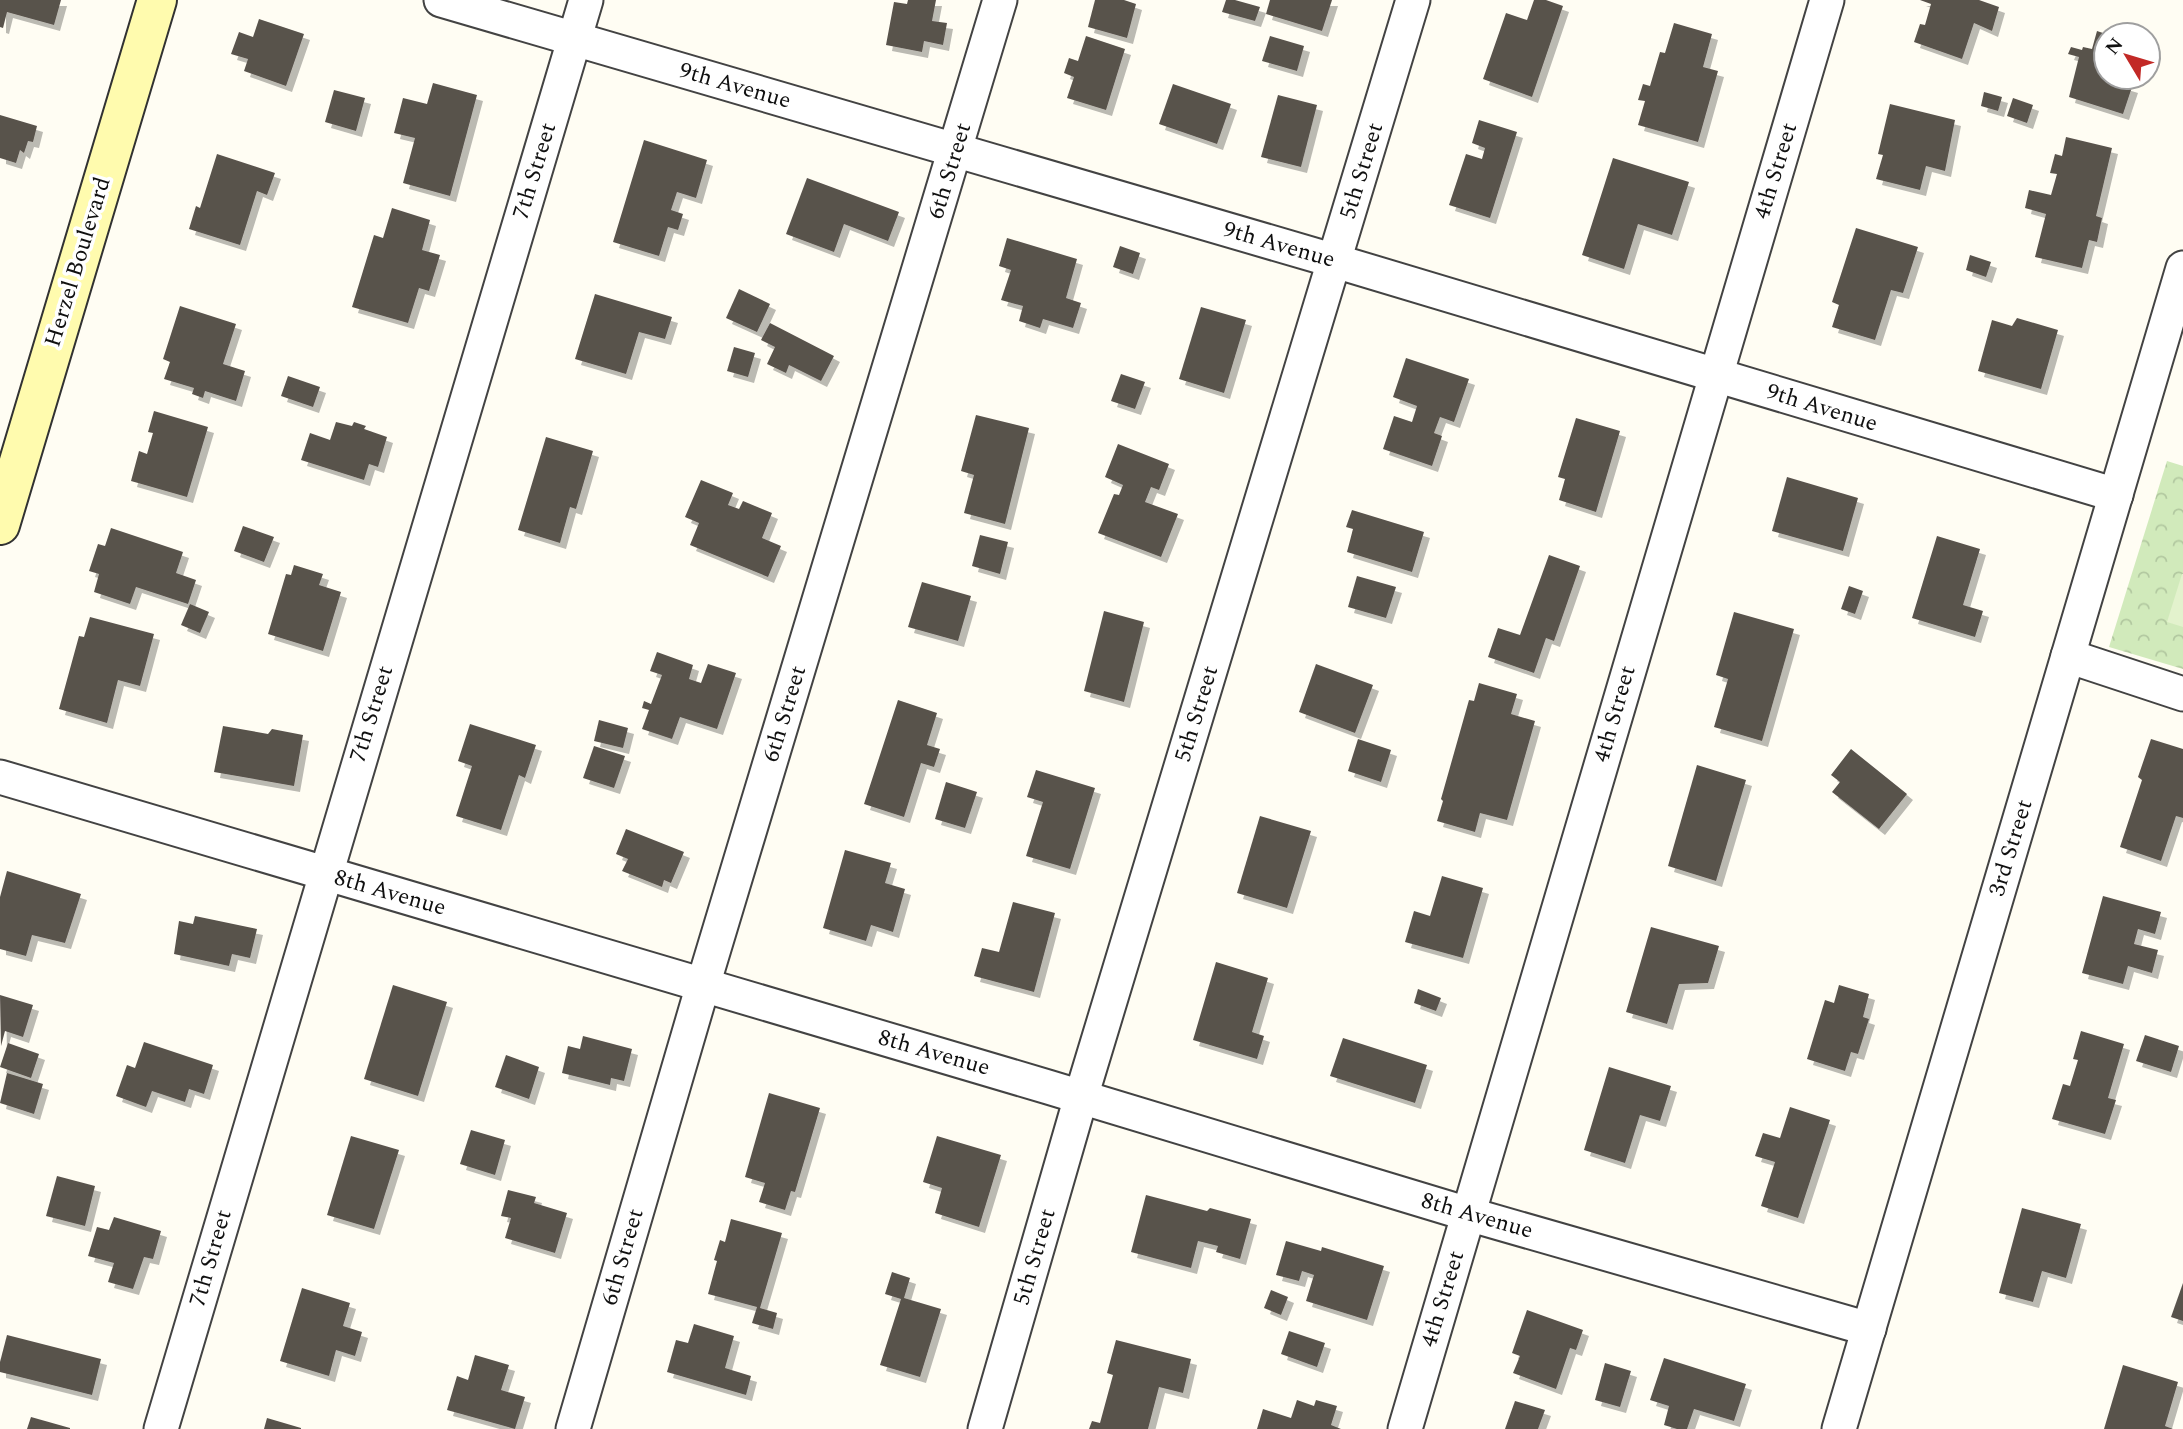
<svg xmlns="http://www.w3.org/2000/svg" width="2183" height="1429" viewBox="0 0 2183 1429" font-family="Spectral,serif">
	<style>
		.park { fill: url(#park-crowns) }
		.pitch { fill: #e3f2cd }
		.building { fill: #59524c; filter: url(#shadow) }
		.lines { fill: none; stroke-linecap: round; stroke-linejoin: round }
		.street-casing { stroke: #434343; stroke-width: 37 }
		.secondary-casing { stroke: #323232; stroke-width: 42 }
		.street { stroke: #fff; stroke-width: 33 }
		.secondary { stroke: #fffbae; stroke-width: 38 }
		.labels { text-anchor: middle; dominant-baseline: central; stroke-width: 7; stroke-linejoin: round; paint-order: stroke }
		.street-label { font-size: 23px; fill: #101010; stroke: #fff }
	</style>
	<defs>
		<pattern id="park-crowns" width="20" height="18" patternUnits="userSpaceOnUse" patternTransform="scale(1.75)"><rect width="20" height="18" fill="#d1eabb"/><path d="M2 6a3 3 0 1 1 6 0M12 15a3 3 0 1 1 6 0" fill="none" stroke="#b2c8a0"/></pattern>
		<filter id="shadow"><feDropShadow dx="6" dy="6" stdDeviation="0" flood-color="#0004"/></filter>
	</defs>
	<rect width="100%" height="100%" fill="#fffdf3"/>
	<path class="park" d="M2167,461L2183,466V669L2109,647Z"/>
	<path class="pitch" d="M2182,574H2183V627L2167,622Z"/>
	<g class="building">
		<path d="M0,0H61L54,25L7,12L3,28L0,27Z"/>
		<path d="M908,0H936L932,21L947,23L943,45L924,41L922,52L886,45L894,2L907,4Z"/>
		<path d="M1095,0H1124L1136,4L1127,38L1088,27Z"/>
		<path d="M1226,0H1235L1260,7L1255,21L1222,12Z"/>
		<path d="M1270,0H1332L1322,31L1266,14Z"/>
		<path d="M1534,0H1546L1563,6L1532,97L1483,79L1506,13L1527,20Z"/>
		<path d="M1920,0H1979L1999,7L1992,31L1974,23L1962,59L1914,42L1920,24L1925,25L1931,4Z"/>
		<path d="M259,19L304,34L286,86L244,71L248,59L231,54L239,32L253,37Z"/>
		<path d="M1674,23L1712,34L1703,67L1718,71L1698,142L1638,125L1645,101L1638,100L1643,84L1650,86L1660,52L1665,53Z"/>
		<path d="M2097,31L2106,34V77H2121L2119,83L2132,87L2123,114L2069,97L2079,57L2068,54L2071,47L2082,50L2083,47L2092,49Z"/>
		<path d="M1086,36L1125,49L1106,110L1067,98L1074,77L1064,73L1069,58L1078,61Z"/>
		<path d="M1270,36L1304,46L1297,71L1262,61Z"/>
		<path d="M433,83L477,95L450,196L403,183L415,138L394,133L403,98L427,104Z"/>
		<path d="M1173,84L1231,104L1217,144L1159,124Z"/>
		<path d="M334,90L365,98L356,131L325,122Z"/>
		<path d="M1984,92L2002,97L1998,111L1981,106Z"/>
		<path d="M1278,95L1317,105L1301,167L1261,157Z"/>
		<path d="M2013,98L2033,105L2027,123L2007,116Z"/>
		<path d="M1890,104L1955,120L1945,171L1926,166L1920,190L1876,179L1883,155L1878,154Z"/>
		<path d="M0,115L37,126L33,142L28,141L24,153L20,150L16,163L0,158Z"/>
		<path d="M1479,120L1517,132L1490,218L1449,205L1466,154L1482,159L1485,148L1472,143Z"/>
		<path d="M2066,137L2112,148L2096,216L2102,218L2097,242L2089,240L2082,268L2035,257L2046,214L2025,208L2029,190L2051,195L2057,174L2050,173L2055,154L2062,156Z"/>
		<path d="M644,140L707,160L696,198L677,192L671,210L683,214L678,230L668,227L659,256L613,242Z"/>
		<path d="M217,154L275,173L267,195L257,191L240,245L189,229L196,206L200,208Z"/>
		<path d="M1613,158L1689,182L1672,235L1638,224L1624,269L1582,255Z"/>
		<path d="M807,178L899,212L888,241L844,224L834,252L786,234Z"/>
		<path d="M392,208L430,220L422,250L440,255L429,291L419,288L408,323L352,307L374,235L383,238Z"/>
		<path d="M1856,228L1918,247L1903,293L1891,290L1875,340L1832,327L1839,305L1832,302Z"/>
		<path d="M1007,238L1077,259L1066,298L1081,303L1073,328L1043,319L1040,328L1019,321L1023,306L1001,300L1011,270L999,266Z"/>
		<path d="M1120,246L1140,253L1133,274L1113,267Z"/>
		<path d="M1970,255L1991,262L1986,277L1966,270Z"/>
		<path d="M739,289L770,304L757,332L726,318Z"/>
		<path d="M595,294L672,317L665,339L639,332L626,374L575,359Z"/>
		<path d="M180,306L236,324L223,364L245,371L236,401L205,391L203,398L192,394L194,388L164,379L170,362L163,359Z"/>
		<path d="M1201,307L1246,320L1224,393L1179,379Z"/>
		<path d="M2017,318L2058,330L2041,389L1978,371L1992,320L2012,326Z"/>
		<path d="M770,323L834,356L821,381L789,365L786,373L767,364L775,347L761,340Z"/>
		<path d="M734,347L755,353L748,377L727,371Z"/>
		<path d="M1406,358L1469,379L1454,422L1440,417L1434,433L1442,436L1432,466L1383,449L1394,416L1412,422L1417,406L1393,397Z"/>
		<path d="M1121,374L1145,382L1135,409L1111,401Z"/>
		<path d="M288,376L320,387L313,407L281,396Z"/>
		<path d="M154,411L208,427L187,497L131,481L139,451L147,454L153,433L148,432Z"/>
		<path d="M976,415L1029,428L1005,524L964,513L974,475L961,471Z"/>
		<path d="M1576,418L1620,431L1596,512L1559,500L1565,479L1558,477Z"/>
		<path d="M336,422L352,426L354,422L366,426L364,429L387,437L378,467L369,464L364,480L301,460L310,433L330,440Z"/>
		<path d="M546,437L593,451L576,509L570,507L560,543L518,530Z"/>
		<path d="M1118,444L1169,464L1159,490L1151,487L1145,502L1178,514L1161,557L1098,533L1114,494L1119,495L1123,485L1105,477Z"/>
		<path d="M1787,477L1858,498L1843,551L1772,531Z"/>
		<path d="M701,480L733,493L728,505L739,509L743,501L772,513L762,538L781,546L768,577L690,545L699,523L685,517Z"/>
		<path d="M1352,510L1424,532L1412,572L1347,552L1353,529L1346,527Z"/>
		<path d="M243,526L274,537L264,562L234,551Z"/>
		<path d="M111,528L183,552L176,573L196,580L188,604L136,587L130,604L94,592L99,574L89,571L98,544L105,546Z"/>
		<path d="M980,535L1008,542L1000,574L972,566Z"/>
		<path d="M1937,536L1980,549L1963,605L1983,611L1975,637L1912,618Z"/>
		<path d="M1549,555L1580,566L1554,641L1546,638L1534,673L1488,657L1498,628L1520,635Z"/>
		<path d="M294,565L323,574L319,585L341,592L323,651L268,634L286,574L291,575Z"/>
		<path d="M1357,576L1396,587L1386,618L1348,607Z"/>
		<path d="M922,582L971,596L958,641L908,627Z"/>
		<path d="M1849,586L1863,591L1855,614L1841,609Z"/>
		<path d="M190,604L209,612L200,633L181,625Z"/>
		<path d="M1104,611L1144,622L1124,702L1084,691Z"/>
		<path d="M1734,612L1794,629L1762,741L1714,727L1728,679L1716,675Z"/>
		<path d="M90,617L154,634L140,686L118,680L107,723L59,709L79,636L84,637Z"/>
		<path d="M657,652L693,665L689,679L701,683L708,664L736,673L717,729L680,717L672,739L642,729L649,710L642,708L644,701L651,704L662,675L650,671Z"/>
		<path d="M1316,664L1373,685L1355,733L1299,712Z"/>
		<path d="M1479,683L1517,694L1511,714L1535,721L1507,820L1480,813L1475,832L1437,821L1443,801L1441,799L1469,700L1474,701Z"/>
		<path d="M898,700L937,713L927,745L940,749L934,767L921,763L904,817L864,804Z"/>
		<path d="M599,720L628,728L623,748L594,741Z"/>
		<path d="M470,724L536,745L525,778L519,775L501,830L456,816L472,766L458,761Z"/>
		<path d="M223,726L268,734L272,729L303,735L294,786L214,772Z"/>
		<path d="M1358,739L1391,750L1381,782L1348,771Z"/>
		<path d="M2151,739L2183,749V818L2176,816L2161,861L2120,847L2142,780L2138,777Z"/>
		<path d="M594,746L625,756L614,788L583,778Z"/>
		<path d="M1851,749L1907,794L1879,829L1832,792L1840,782L1831,775Z"/>
		<path d="M1697,765L1746,780L1716,881L1668,866Z"/>
		<path d="M1036,770L1095,788L1070,869L1026,856L1043,802L1027,797Z"/>
		<path d="M946,782L977,792L965,828L935,819Z"/>
		<path d="M1260,816L1311,831L1287,908L1237,893Z"/>
		<path d="M626,829L684,852L671,883L664,880L662,887L622,871L628,859L616,854Z"/>
		<path d="M845,850L891,863L885,883L905,889L893,932L871,925L866,941L823,928Z"/>
		<path d="M7,871L81,894L65,943L32,935L26,956L0,949V897Z"/>
		<path d="M1442,876L1483,888L1463,958L1405,942L1414,911L1430,916Z"/>
		<path d="M2103,896L2161,912L2155,934L2138,929L2134,944L2158,950L2152,973L2128,966L2123,984L2082,973Z"/>
		<path d="M1013,902L1055,913L1034,992L974,976L982,948L999,952Z"/>
		<path d="M195,916L257,929L250,958L232,954L229,966L174,954L179,921L193,924Z"/>
		<path d="M1651,927L1719,946L1708,983L1679,984L1667,1024L1626,1012Z"/>
		<path d="M1216,962L1268,978L1252,1032L1264,1036L1257,1059L1193,1040Z"/>
		<path d="M393,985L447,1002L418,1096L364,1079Z"/>
		<path d="M1839,985L1869,994L1863,1017L1869,1019L1858,1054L1851,1052L1845,1071L1807,1059L1825,1000L1834,1003Z"/>
		<path d="M1418,989L1441,998L1436,1011L1414,1003Z"/>
		<path d="M0,995L33,1005L23,1037L5,1031L1,1046Z"/>
		<path d="M2081,1031L2124,1044L2108,1098L2116,1100L2105,1134L2052,1119L2063,1084L2070,1086L2078,1060L2073,1059Z"/>
		<path d="M2145,1035L2179,1046L2171,1072L2136,1061Z"/>
		<path d="M583,1036L632,1049L624,1081L611,1078L610,1085L562,1073L568,1046L580,1049Z"/>
		<path d="M1343,1038L1427,1065L1415,1103L1330,1076Z"/>
		<path d="M144,1042L213,1065L204,1094L189,1089L185,1102L152,1091L146,1107L116,1096L127,1065L135,1068Z"/>
		<path d="M8,1043L39,1054L31,1078L0,1067Z"/>
		<path d="M506,1055L539,1067L529,1099L495,1087Z"/>
		<path d="M1609,1067L1671,1086L1660,1121L1640,1115L1625,1163L1584,1150Z"/>
		<path d="M7,1073L43,1084L34,1114L0,1103Z"/>
		<path d="M769,1093L820,1108L795,1192L791,1191L785,1210L759,1202L765,1183L745,1177Z"/>
		<path d="M1790,1107L1830,1120L1798,1218L1761,1206L1775,1162L1755,1156L1763,1133L1780,1138Z"/>
		<path d="M471,1130L505,1140L495,1175L460,1164Z"/>
		<path d="M351,1136L399,1150L374,1229L327,1215Z"/>
		<path d="M937,1136L1001,1155L979,1227L935,1213L942,1188L923,1182Z"/>
		<path d="M57,1176L95,1186L85,1226L46,1216Z"/>
		<path d="M508,1190L536,1197L534,1203L567,1213L555,1253L505,1238L511,1218L501,1216Z"/>
		<path d="M1146,1195L1207,1211L1210,1208L1251,1219L1240,1259L1216,1252L1218,1246L1198,1241L1191,1268L1131,1252Z"/>
		<path d="M2022,1208L2081,1224L2066,1278L2042,1271L2033,1302L1999,1293Z"/>
		<path d="M114,1217L161,1231L153,1259L144,1257L133,1289L108,1282L114,1263L88,1256L97,1227L109,1230Z"/>
		<path d="M731,1219L782,1233L760,1308L777,1313L773,1329L752,1323L757,1307L708,1294L717,1261L714,1260L720,1240L725,1242Z"/>
		<path d="M1286,1241L1321,1251L1322,1247L1384,1266L1367,1320L1306,1301L1314,1275L1302,1271L1299,1281L1276,1275Z"/>
		<path d="M892,1272L910,1278L904,1298L941,1309L920,1377L880,1365L901,1299L885,1294Z"/>
		<path d="M2183,1283V1321L2171,1317Z"/>
		<path d="M302,1288L350,1303L343,1326L362,1332L355,1356L336,1350L329,1376L280,1361Z"/>
		<path d="M1271,1290L1288,1297L1281,1315L1264,1308Z"/>
		<path d="M1527,1310L1583,1330L1576,1350L1570,1348L1556,1389L1513,1373L1520,1356L1512,1353Z"/>
		<path d="M694,1324L734,1336L725,1368L751,1376L746,1395L667,1372L676,1340L688,1343Z"/>
		<path d="M1289,1331L1325,1343L1317,1367L1281,1354Z"/>
		<path d="M7,1335L101,1359L92,1395L0,1372V1362Z"/>
		<path d="M1116,1340L1191,1359L1183,1393L1159,1387L1148,1429H1089L1092,1421L1100,1423L1113,1375L1107,1373Z"/>
		<path d="M475,1355L509,1365L501,1390L525,1397L515,1429L447,1410L457,1376L468,1380Z"/>
		<path d="M1664,1358L1746,1384L1734,1421L1694,1409L1687,1429H1677L1664,1425L1669,1406L1650,1400Z"/>
		<path d="M1605,1363L1631,1371L1620,1407L1595,1400Z"/>
		<path d="M2123,1365L2178,1382L2165,1426L2173,1429H2104Z"/>
		<path d="M1297,1400L1314,1406L1316,1400L1337,1406L1331,1425L1341,1429H1257L1263,1409L1291,1418Z"/>
		<path d="M1515,1401L1545,1410L1538,1429H1505Z"/>
		<path d="M31,1417L70,1428V1429H27Z"/>
		<path d="M267,1418L301,1428V1429H264Z"/>
	</g>
	<g class="lines">
		<defs>
			<g id="street">
				<path d="M441,0L1335,261L2116,495"/>
				<path d="M2068,656L2183,694"/>
				<path d="M0,777L1048,1087L1468,1214L1869,1329"/>
				<path d="M161,1429L586,0"/>
				<path d="M573,1429L703,985L1000,0"/>
				<path d="M985,1429L1081,1097L1413,0"/>
				<path d="M1405,1429L1827,0"/>
				<path d="M1839,1429L2183,268"/>
			</g>
			<path id="secondary" d="M0,525L157,0"/>
		</defs>
		<use href="#street" class="street-casing"/>
		<use href="#secondary" class="secondary-casing"/>
		<use href="#street" class="street"/>
		<use href="#secondary" class="secondary"/>
	</g>
	<g class="labels">
		<g class="street-label">
			<text transform="translate(735 86) rotate(16)">9th Avenue</text>
			<text transform="translate(535 171) rotate(-73)">7th Street</text>
			<text transform="translate(950 171) rotate(-73)">6th Street</text>
			<text transform="translate(1362 171) rotate(-73)">5th Street</text>
			<text transform="translate(1776 171) rotate(-73)">4th Street</text>
			<text transform="translate(1279 245) rotate(16)">9th Avenue</text>
			<text transform="translate(78 262) rotate(-73)">Herzel Boulevard</text>
			<text transform="translate(1822 408) rotate(17)">9th Avenue</text>
			<text transform="translate(372 714) rotate(-73)">7th Street</text>
			<text transform="translate(785 714) rotate(-73)">6th Street</text>
			<text transform="translate(1197 714) rotate(-73)">5th Street</text>
			<text transform="translate(1615 714) rotate(-74)">4th Street</text>
			<text transform="translate(2011 848) rotate(-73)">3rd Street</text>
			<text transform="translate(390 893) rotate(16)">8th Avenue</text>
			<text transform="translate(934 1053) rotate(16)">8th Avenue</text>
			<text transform="translate(1477 1216) rotate(16)">8th Avenue</text>
			<text transform="translate(623 1257) rotate(-74)">6th Street</text>
			<text transform="translate(1035 1257) rotate(-74)">5th Street</text>
			<text transform="translate(211 1258) rotate(-74)">7th Street</text>
			<text transform="translate(1443 1299) rotate(-73)">4th Street</text>
		</g>
	</g>
	<g transform="translate(2127 56) rotate(308)"><circle r="33" fill="#ffffff" stroke="#9f9f9f" stroke-width="2"/>
	<path d="M0-5L12 26L0 18L-12 26Z" fill="#c22926"/>
	<text y="-10" font-size="19" font-weight="bold" text-anchor="middle" fill="#101010">N</text>
	</g>
</svg>
